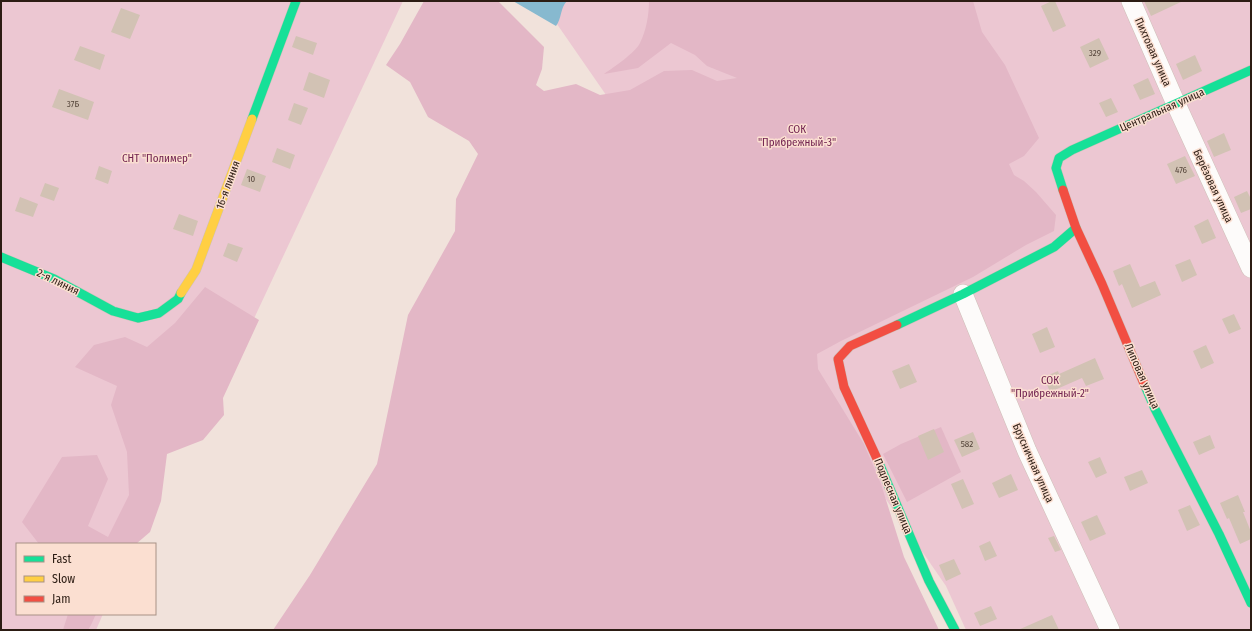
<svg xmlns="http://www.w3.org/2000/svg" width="1252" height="631" viewBox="0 0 1252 631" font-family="'Fira Sans Condensed',sans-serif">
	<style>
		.green { fill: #ecc7d2 }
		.forest { fill: #e3b7c6 }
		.water { fill: #87b9cf }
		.building { fill: #d2c2b4 }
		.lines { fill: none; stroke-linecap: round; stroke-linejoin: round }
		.street-casing { stroke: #cebfb8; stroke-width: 20 }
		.fast-casing { stroke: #cebfb8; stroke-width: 10 }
		.slow-casing { stroke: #cebfb8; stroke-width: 10 }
		.jam-casing { stroke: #cebfb8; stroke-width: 10 }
		.street { stroke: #fdfbfa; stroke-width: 19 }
		.fast { stroke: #16e098; stroke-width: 9 }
		.slow { stroke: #ffcf43; stroke-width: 9 }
		.jam { stroke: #f24e42; stroke-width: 9 }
		.labels { text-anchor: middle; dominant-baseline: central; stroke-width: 3; stroke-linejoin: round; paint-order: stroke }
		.number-label { font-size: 9px; fill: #56463b }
		.street-label { font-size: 11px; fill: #2c1c13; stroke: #fbdfd1 }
		.park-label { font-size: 11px; fill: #722350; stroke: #fbdfd1 }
	</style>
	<rect width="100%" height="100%" fill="#f1e2db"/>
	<g class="green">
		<path d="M1,1H403L250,327L142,459L136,544H17V614H103L96,630H1Z"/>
		<path d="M541,1H1251V630H966L946,586Z"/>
	</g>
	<g class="forest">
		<path d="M424,1H498L544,47L542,69L536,85L544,91L576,84L600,95L630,90L664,71L692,70L717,81L737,78L707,66L695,55L671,43L638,68L604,74C614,67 635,53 640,43C646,31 649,15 649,1H973L982,32L1005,65L1039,138L1024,156L1009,164L1014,175L1024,181L1036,192L1056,215L1054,231L1026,245L973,277L841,341L817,354L818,369L864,444L881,484L904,557L939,630H273L310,575L377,464L408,315L455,231L456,199L478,154L469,141L428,117L410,82L386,65L400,44Z"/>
		<path d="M205,287L259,320L223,398L224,415L203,440L167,454L161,501L150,532L136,544H39L22,522L62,457L97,455L108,479L88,526L108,537L129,495L127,452L111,405L117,386L75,367L94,345L125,337L147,347L175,323Z"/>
		<path d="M941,427L961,472L907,502L883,454L901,444Z"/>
		<path d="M68,614H96L91,625L88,630H63Z"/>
	</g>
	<path class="water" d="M513,1H567C560,8 562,18 556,26Z"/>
	<g class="building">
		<path d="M1052,1H1055L1066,26L1053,32L1041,6Z"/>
		<path d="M1144,1H1183L1151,16Z"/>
		<path d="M121,8L140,15L130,39L111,32Z"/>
		<path d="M296,36L317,43L313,55L292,47Z"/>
		<path d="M1099,38L1109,59L1090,68L1080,47Z"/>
		<path d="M80,46L105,55L100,70L74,60Z"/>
		<path d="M1195,55L1202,71L1183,80L1176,64Z"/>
		<path d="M309,72L330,80L324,98L303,90Z"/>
		<path d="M1148,78L1155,94L1140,100L1133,85Z"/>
		<path d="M59,89L94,102L88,120L52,107Z"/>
		<path d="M1111,98L1118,112L1106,117L1099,103Z"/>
		<path d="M294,103L308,108L301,125L288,120Z"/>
		<path d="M1224,133L1231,150L1214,157L1207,141Z"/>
		<path d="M277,148L295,155L290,169L272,162Z"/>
		<path d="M1185,156L1195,176L1176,184L1167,164Z"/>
		<path d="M99,166L112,171L108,184L95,179Z"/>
		<path d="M247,169L266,176L260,192L241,185Z"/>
		<path d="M45,183L59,188L54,201L40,196Z"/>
		<path d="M1247,191L1251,199V209L1241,213L1234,197Z"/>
		<path d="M20,197L38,204L33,217L15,211Z"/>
		<path d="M179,214L198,221L193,236L173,229Z"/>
		<path d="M1208,219L1216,238L1202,244L1194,226Z"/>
		<path d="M228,243L243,248L237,262L223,256Z"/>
		<path d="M1190,259L1197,275L1182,282L1175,265Z"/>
		<path d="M1130,264L1140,287L1155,281L1161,295L1132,308L1122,284L1119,286L1113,271Z"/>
		<path d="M1234,314L1241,329L1229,334L1222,319Z"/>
		<path d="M1047,327L1055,347L1040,353L1032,334Z"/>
		<path d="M1206,345L1214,363L1201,369L1193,351Z"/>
		<path d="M1095,358L1104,379L1086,386L1082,378L1050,392L1044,377L1058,371L1059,374Z"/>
		<path d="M909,364L917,382L900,389L892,371Z"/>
		<path d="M934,429L944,452L928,460L918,436Z"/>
		<path d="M973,432L980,449L962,457L954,440Z"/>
		<path d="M1210,435L1215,448L1199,455L1193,442Z"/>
		<path d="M1100,457L1107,473L1096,478L1088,462Z"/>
		<path d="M1142,470L1148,483L1130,491L1124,477Z"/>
		<path d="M1011,474L1018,490L999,498L992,483Z"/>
		<path d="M963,479L974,504L962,509L951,484Z"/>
		<path d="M1238,495L1245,512H1243L1251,532V539L1240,544L1229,518L1227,519L1220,503Z"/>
		<path d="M1190,505L1200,525L1187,531L1178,510Z"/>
		<path d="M1097,515L1106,534L1090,541L1081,522Z"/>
		<path d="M1054,536L1061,550L1055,552L1048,538Z"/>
		<path d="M990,541L997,556L985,561L979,546Z"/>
		<path d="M954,559L961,574L946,581L939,565Z"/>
		<path d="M991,606L997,619L980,626L974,613Z"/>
		<path d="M1052,615L1059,630H1018Z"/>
	</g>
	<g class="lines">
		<defs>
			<g id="street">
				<path d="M1131,1L1176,104L1251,268"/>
				<path d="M963,294L1027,451L1110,630"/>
			</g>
			<g id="fast">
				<path d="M252,119L296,1"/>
				<path d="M1063,190L1056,168L1059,158L1072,150L1251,70"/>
				<path d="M1,257L54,279L113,311L138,318L159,313L178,299L181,293"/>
				<path d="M897,325L963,294L1054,247L1076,228"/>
				<path d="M1145,386L1155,409L1219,534L1251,603"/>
				<path d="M879,463L929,581L955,630"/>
			</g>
			<path id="slow" d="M181,293L196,270L252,119"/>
			<g id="jam">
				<path d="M1063,190L1076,228L1102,284L1145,386"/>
				<path d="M879,463L844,387L838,359L850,346L897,325"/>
			</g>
		</defs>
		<use href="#street" class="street-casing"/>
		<use href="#fast" class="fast-casing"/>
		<use href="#slow" class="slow-casing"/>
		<use href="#jam" class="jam-casing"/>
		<use href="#street" class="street"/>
		<use href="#fast" class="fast"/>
		<use href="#slow" class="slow"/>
		<use href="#jam" class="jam"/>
	</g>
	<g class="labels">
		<g class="number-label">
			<text x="1095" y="53">329</text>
			<text x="73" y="104">37Б</text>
			<text x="1181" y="170">476</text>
			<text x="251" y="179">10</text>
			<text x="967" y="444">582</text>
		</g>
		<g class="street-label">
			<text transform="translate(1153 52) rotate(66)">Пихтовая улица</text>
			<text transform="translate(1162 110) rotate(-24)">Центральная улица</text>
			<text transform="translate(228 185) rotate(-70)">16-я линия</text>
			<text transform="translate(1213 186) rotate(65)">Берёзовая улица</text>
			<text transform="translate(58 282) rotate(26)">2-я линия</text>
			<text transform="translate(1142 376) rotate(66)">Липовая улица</text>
			<text transform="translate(1033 463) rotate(66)">Брусничная улица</text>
			<text transform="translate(893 496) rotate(67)">Подлесная улица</text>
		</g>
		<g class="park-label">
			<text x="797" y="129">СОК<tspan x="797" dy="13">"Прибрежный-3"</tspan></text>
			<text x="157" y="158">СНТ "Полимер"</text>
			<text x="1050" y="380">СОК<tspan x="1050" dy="13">"Прибрежный-2"</tspan></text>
		</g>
	</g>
	<rect width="1252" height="631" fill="none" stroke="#2c1c13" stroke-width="4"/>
	<rect x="16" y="543" width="140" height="72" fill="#fbdfd1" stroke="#a89185"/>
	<rect x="24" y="556" width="20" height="6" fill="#16e098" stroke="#a89185"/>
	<text x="52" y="563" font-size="12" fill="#2c1c13">Fast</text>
	<rect x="24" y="576" width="20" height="6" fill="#ffcf43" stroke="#a89185"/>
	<text x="52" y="583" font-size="12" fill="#2c1c13">Slow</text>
	<rect x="24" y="596" width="20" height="6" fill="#f24e42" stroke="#a89185"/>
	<text x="52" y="603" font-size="12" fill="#2c1c13">Jam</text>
</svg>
